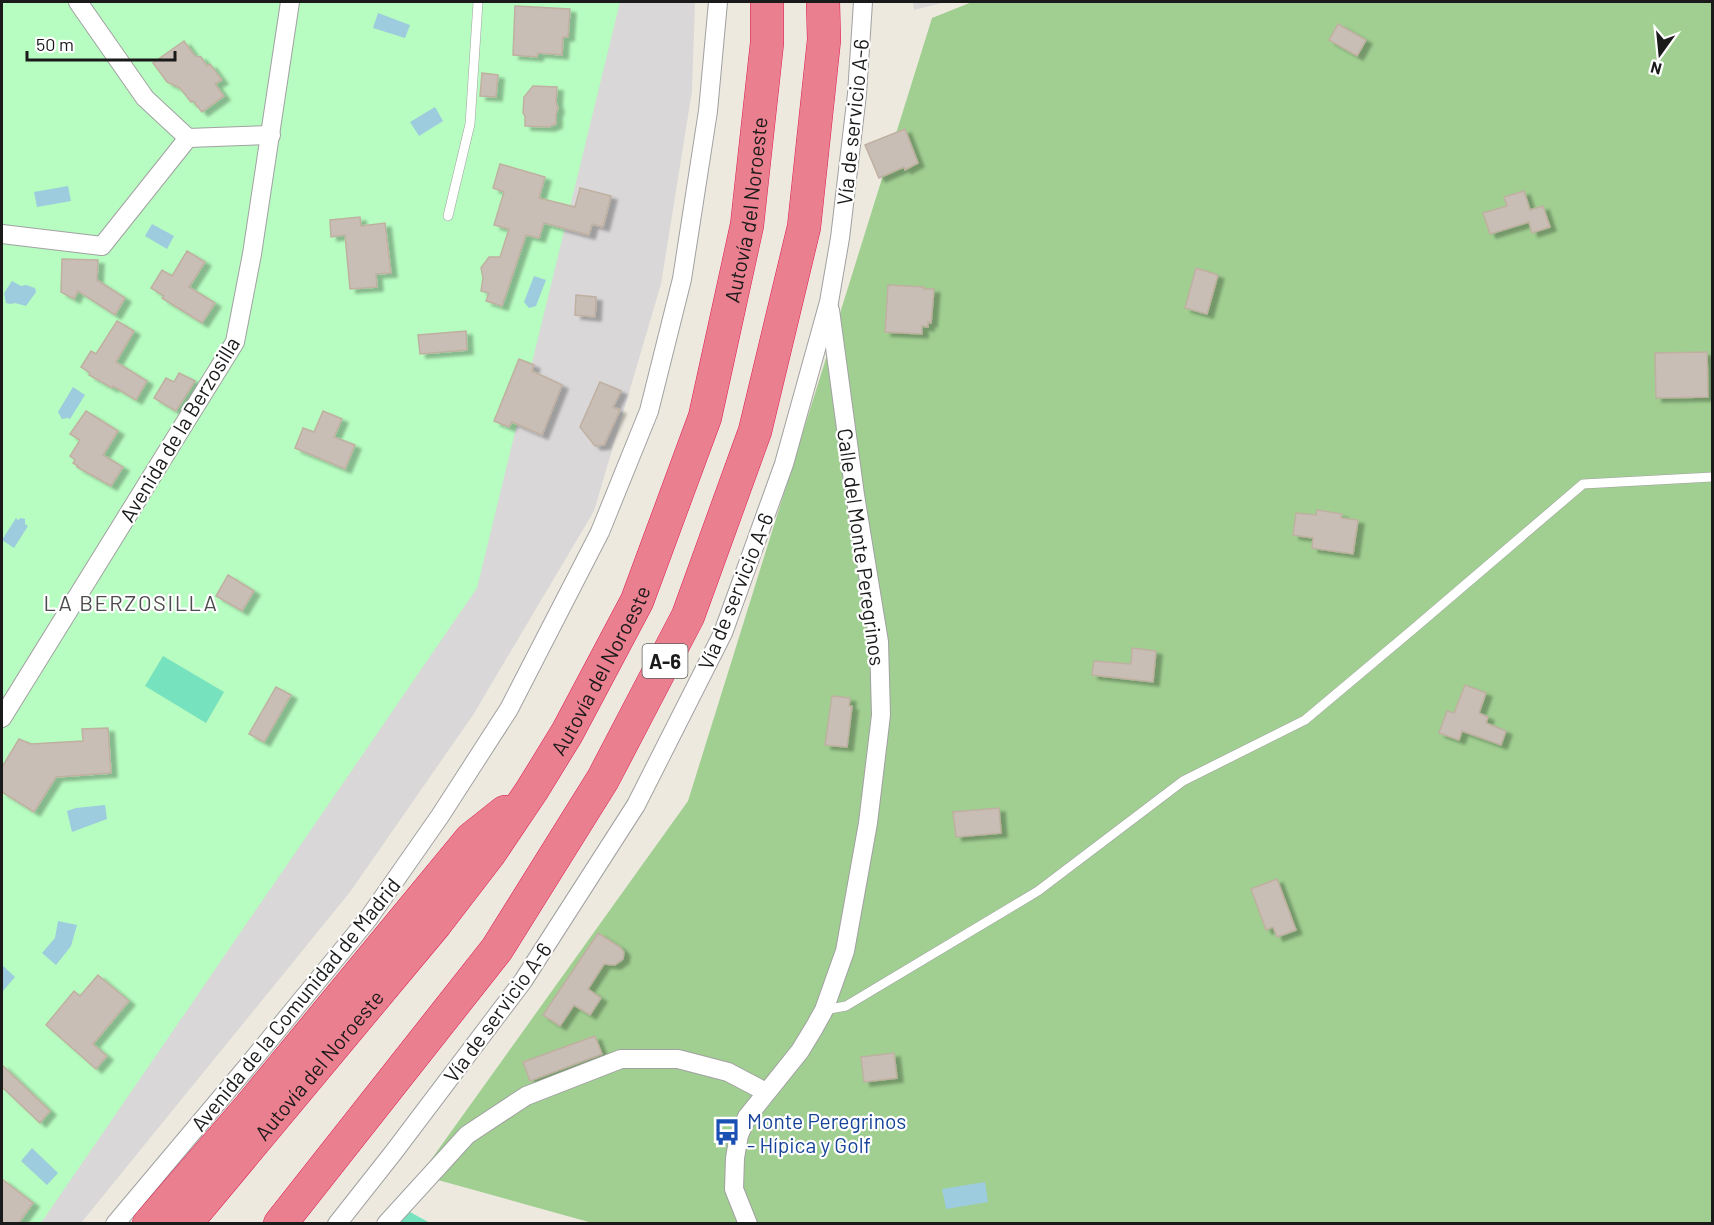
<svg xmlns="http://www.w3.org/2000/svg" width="1714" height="1225" viewBox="0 0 1714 1225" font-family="Barlow,sans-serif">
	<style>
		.residential { fill: #d9d7d7 }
		.forest { fill: #a0cf91 }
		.park { fill: #b7fcc0 }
		.pitch { fill: #77e2be }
		.water { fill: #9cccde }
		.building { fill: #c9beb5; stroke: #bfb0a1; stroke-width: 1.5; filter: url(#shadow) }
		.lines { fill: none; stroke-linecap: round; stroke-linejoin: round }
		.lane-casing { stroke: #a1a1a1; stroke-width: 10 }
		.street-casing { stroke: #a1a1a1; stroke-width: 20 }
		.highway-casing { stroke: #dd1a54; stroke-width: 34 }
		.lane { stroke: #fff; stroke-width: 9 }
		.street { stroke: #fff; stroke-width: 18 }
		.highway { stroke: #ea808f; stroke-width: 33 }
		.labels { text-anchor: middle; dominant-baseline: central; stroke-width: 4.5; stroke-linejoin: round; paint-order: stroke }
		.shield { fill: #fff; stroke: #5f5f5f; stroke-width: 1.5 }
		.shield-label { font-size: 20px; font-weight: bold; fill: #1a1a1a }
		.street-label { font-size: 21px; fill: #1a1a1a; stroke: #fff }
		.transit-label { font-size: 21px; fill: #164399; stroke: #fff; text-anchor: start }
		.neighbourhood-label { font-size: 22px; letter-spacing: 1.5px; fill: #4d4d4d; stroke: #fff }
	</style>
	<defs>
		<filter id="shadow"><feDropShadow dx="6" dy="4" stdDeviation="1.5" flood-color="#0004"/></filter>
	</defs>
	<rect width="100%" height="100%" fill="#ede9df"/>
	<g class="residential">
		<path d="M2,2H695L692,91L661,284L594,511L473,715L350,892L81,1223L2,1224Z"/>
		<path d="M913,2H945L914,10Z"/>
	</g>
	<path class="forest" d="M972,2H1712V1223L596,1224L420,1175L688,801L932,18Z"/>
	<path class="park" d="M2,2H620L477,588L41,1223L2,1224Z"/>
	<g class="pitch">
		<path d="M163,656L224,692L206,723L145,686Z"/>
		<path d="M410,1212L430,1223L397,1224Z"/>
	</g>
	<g class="water">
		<path d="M378,13L410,25L405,38L373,28Z"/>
		<path d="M435,107L443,121L419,136L410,122Z"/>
		<path d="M68,186L71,201L37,207L34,192Z"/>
		<path d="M152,224L174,236L167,249L145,236Z"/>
		<path d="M534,276L546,280L536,306L529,308L524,302Z"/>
		<path d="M12,281L21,286L26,285L35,288L36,292L26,306L15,303L10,304L6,303L4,293Z"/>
		<path d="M73,387L85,395L70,419L68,418L62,419L58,412Z"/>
		<path d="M16,518L18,520L21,518L25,519V524L28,526L14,548L2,540Z"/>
		<path d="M105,805L107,819L72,832L67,811L76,808Z"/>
		<path d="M58,921L77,925L71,946L56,965L42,953L55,938Z"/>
		<path d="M2,965L15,977L3,991L2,990Z"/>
		<path d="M32,1148L58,1173L47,1185L21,1161Z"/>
		<path d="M985,1182L988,1202L946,1209L942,1189Z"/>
	</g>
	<g class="building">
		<path d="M515,6L570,9L568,37H563L562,55L538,53L537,57L513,55Z"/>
		<path d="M1338,24L1366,40L1357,56L1329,40Z"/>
		<path d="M184,41L195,56L201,57L207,66L210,64L222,80L215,84L224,96L202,112L193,101L191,102L180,88L167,82L153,63Z"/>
		<path d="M482,73L498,75L496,97L480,96Z"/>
		<path d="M533,86L557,87L556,102L558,108L556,114V124L549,127L525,126V116L523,113L524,97Z"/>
		<path d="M905,129L918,163L905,170L904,167L879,178L865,145Z"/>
		<path d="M500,164L545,177L539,198L575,207L580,188L611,196L603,227L592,224L589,235L544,223L539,238L526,235L502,306L486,301L489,293L481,291L483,278L481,268L489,257H500L509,229L494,225L504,192L493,188Z"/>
		<path d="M1524,191L1530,210L1543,206L1550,227L1532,233L1529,222L1490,234L1483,213L1507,206L1504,197Z"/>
		<path d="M360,217L361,226L385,223L391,273L376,274L377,287L350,289L345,235L331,237L330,220Z"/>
		<path d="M187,251L205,262L189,287L215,303L202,323L162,298L164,296L151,288L162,270L172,276Z"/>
		<path d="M62,259L98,260L97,280L125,298L115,315L78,291L74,299L61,292Z"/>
		<path d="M1196,268L1218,275L1207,314L1185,308Z"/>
		<path d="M888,285L924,287V289H934L931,323L928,322V327L922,326V334L885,332Z"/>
		<path d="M576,295L596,297L595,317L575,315Z"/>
		<path d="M117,321L134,331L116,362L147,381L136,400L113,386L112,388L89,375L90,373L81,367L91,351L96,354Z"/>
		<path d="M466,331L467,350L420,354L418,335Z"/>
		<path d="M1707,352L1708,397L1656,398L1655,353Z"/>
		<path d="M519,359L534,365L532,371L562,385L542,435L512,422L509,427L494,421Z"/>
		<path d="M179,373L195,381L176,411L154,398L166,378L174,382Z"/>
		<path d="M600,382L621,391L613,407L620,410L604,445L595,446L580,427Z"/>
		<path d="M86,411L118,431L103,455L123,467L111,486L77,467L78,466L73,463L75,460L70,456L80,440L70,434Z"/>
		<path d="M323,411L342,419L334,437L355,445L345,469L295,448L303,428L314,432Z"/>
		<path d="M1317,510L1342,514L1341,518L1358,520L1353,554L1312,548L1313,538L1293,535L1296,513L1316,515Z"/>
		<path d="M228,575L254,591L242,611L216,596Z"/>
		<path d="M1132,648L1156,651L1153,682L1092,675L1094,661L1131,664Z"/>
		<path d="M1465,685L1486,693L1479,713L1488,717L1486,723L1506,731L1501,745L1462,731L1459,740L1439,733L1447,711L1454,713Z"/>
		<path d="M276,687L291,695L264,742L249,734Z"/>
		<path d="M832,696L850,698L849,706H852L847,747L825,745Z"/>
		<path d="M108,728L111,773L56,777L34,812L2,792V767L19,739L31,744L83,741L82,729Z"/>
		<path d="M999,808L1001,833L956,837L953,812Z"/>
		<path d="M1277,879L1296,930L1277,937L1273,927L1266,930L1251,889Z"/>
		<path d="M598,933L620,947L624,952L623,959L615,965L604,964L588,989L601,998L590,1015L574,1005L560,1026L543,1015Z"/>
		<path d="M98,975L129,1001L93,1044L107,1056L96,1069L46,1025L74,991L80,996Z"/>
		<path d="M595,1036L602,1054L530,1081L523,1062Z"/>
		<path d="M894,1053L897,1078L864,1082L861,1057Z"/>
		<path d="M2,1065L50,1111L40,1123L2,1087Z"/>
		<path d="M2,1179L33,1203L18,1224H2Z"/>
	</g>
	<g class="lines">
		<defs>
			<g id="lane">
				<path d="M448,216L470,124L478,2"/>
				<path d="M824,1010L846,1006L1038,891L1183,781L1305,720L1411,631L1583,484L1712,477"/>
			</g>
			<g id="street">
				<path d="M78,2L145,98L188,138L271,135"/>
				<path d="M2,234L102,246L188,138"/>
				<path d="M2,718L235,342L252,254L290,2"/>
				<path d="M115,1224L246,1068L368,919L440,816L509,709L600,532L649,411L682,279L708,111L718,2"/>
				<path d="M337,1224L393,1153L523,981L636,805L723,633L784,464L829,302L840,238L857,94L863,2"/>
				<path d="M386,1224L467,1135L526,1096L621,1059H678L728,1072L766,1092"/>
				<path d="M748,1224L734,1189L735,1158L739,1135L747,1117L800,1051L814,1028L824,1010L845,951L868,823L881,715L879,642L855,495L830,310"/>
			</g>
			<g id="highway">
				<path d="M149,1224L250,1107L471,839L505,812"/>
				<path id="s1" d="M185,1224L436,923L489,854L532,790L567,733L637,601L705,417L747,225L767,43V2"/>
				<path d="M280,1224L497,949L603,779L688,616L755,431L804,227L824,40L823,2"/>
			</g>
		</defs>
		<use href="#lane" class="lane-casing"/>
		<use href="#street" class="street-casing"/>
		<use href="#highway" class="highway-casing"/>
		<use href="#lane" class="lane"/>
		<use href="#street" class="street"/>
		<use href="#highway" class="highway"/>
	</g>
	<defs>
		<symbol id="bus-bare" viewBox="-9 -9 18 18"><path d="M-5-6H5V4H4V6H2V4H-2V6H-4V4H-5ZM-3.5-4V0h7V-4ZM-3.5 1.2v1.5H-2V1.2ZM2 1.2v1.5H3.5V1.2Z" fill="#1a4fb4" stroke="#fff" stroke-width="2.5" paint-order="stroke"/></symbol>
	</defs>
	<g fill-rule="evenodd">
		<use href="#bus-bare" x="708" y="1113" width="38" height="38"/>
	</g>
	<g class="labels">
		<rect class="shield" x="642.5" y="644" width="45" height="34" rx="4.5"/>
		<g class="shield-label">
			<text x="665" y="661">A-6</text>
		</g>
		<g class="street-label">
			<text transform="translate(852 122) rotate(-84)">Vía de servicio A-6</text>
			<text stroke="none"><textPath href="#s1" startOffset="1180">Autovía del Noroeste</textPath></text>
			<text transform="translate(179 429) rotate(-59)">Avenida de la Berzosilla</text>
			<text transform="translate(862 547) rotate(82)">Calle del Monte Peregrinos</text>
			<text transform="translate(735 591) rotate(-68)">Vía de servicio A-6</text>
			<text stroke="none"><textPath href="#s1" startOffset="694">Autovía del Noroeste</textPath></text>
			<text transform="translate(295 1004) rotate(-51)">Avenida de la Comunidad de Madrid</text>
			<text transform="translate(497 1012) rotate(-54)">Vía de servicio A-6</text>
			<text stroke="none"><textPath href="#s1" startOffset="208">Autovía del Noroeste</textPath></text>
		</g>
		<g class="transit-label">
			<text x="747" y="1120">Monte Peregrinos<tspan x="747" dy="24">- Hípica y Golf</tspan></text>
		</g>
		<g class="neighbourhood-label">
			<text x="131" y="602">LA BERZOSILLA</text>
		</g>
	</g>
	<rect width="1714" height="1225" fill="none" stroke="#1a1a1a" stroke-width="6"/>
	<g transform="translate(1660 54) rotate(195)" stroke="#ffffff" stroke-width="4.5" paint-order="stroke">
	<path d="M0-4.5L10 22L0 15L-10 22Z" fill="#1a1a1a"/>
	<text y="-9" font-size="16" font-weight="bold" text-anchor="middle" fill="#1a1a1a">N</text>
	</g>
	<path d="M27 51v9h148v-9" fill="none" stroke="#1a1a1a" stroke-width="3"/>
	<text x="36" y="51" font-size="18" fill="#1a1a1a" stroke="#ffffff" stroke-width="4.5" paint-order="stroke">50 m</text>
</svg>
